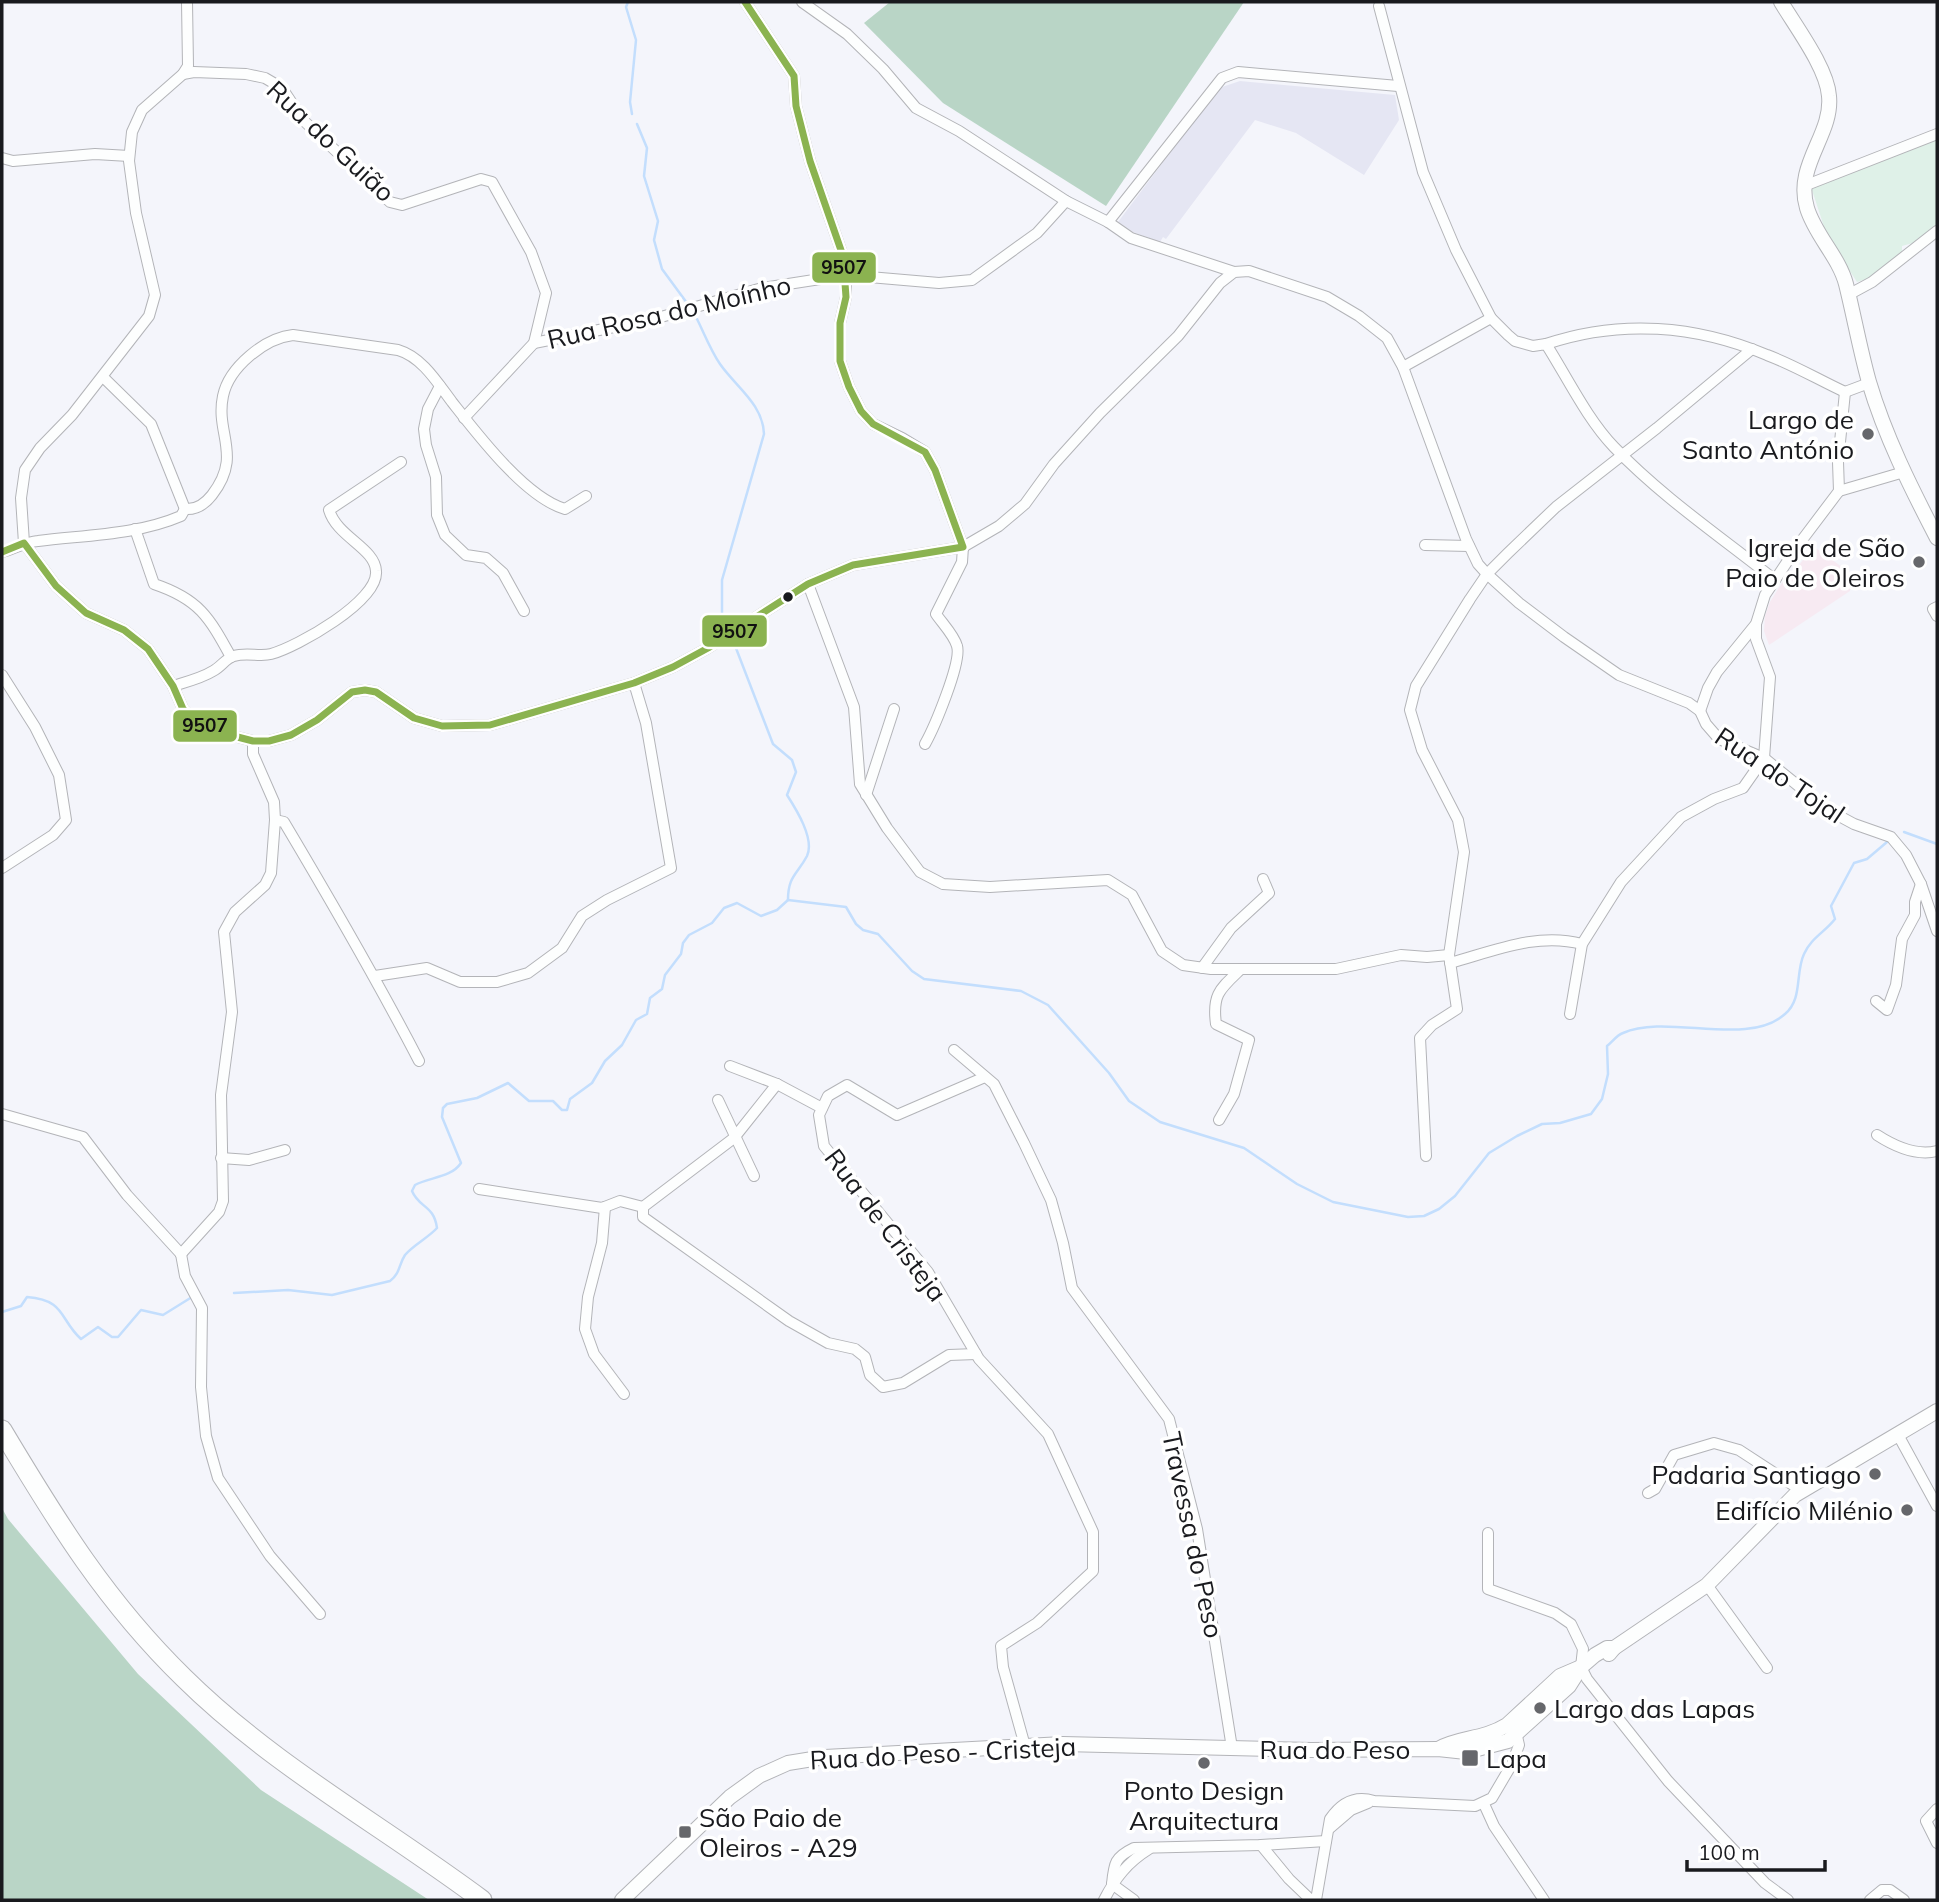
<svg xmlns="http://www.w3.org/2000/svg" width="1939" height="1902" viewBox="0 0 1939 1902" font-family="Mulish,sans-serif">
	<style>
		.built { fill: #e5e6f3 }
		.education { fill: #f7eaf2 }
		.green { fill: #dff1e8 }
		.forest { fill: #b9d5c6 }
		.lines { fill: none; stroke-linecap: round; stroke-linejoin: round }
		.stream { stroke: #c3defd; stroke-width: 2.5 }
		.minor-casing { stroke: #b3b4b8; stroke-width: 12 }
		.secondary-casing { stroke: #b3b4b8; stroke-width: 16 }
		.motorway-casing { stroke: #b3b4b8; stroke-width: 21 }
		.minor { stroke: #fdfefe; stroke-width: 10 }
		.secondary { stroke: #fdfefe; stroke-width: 14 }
		.motorway { stroke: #fdfefe; stroke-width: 19 }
		.bus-1-casing { stroke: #fff; stroke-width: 12 }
		.bus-1 { stroke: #8bb350; stroke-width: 7 }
		.poi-dot { fill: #66676b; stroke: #fff; stroke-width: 2.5 }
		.bus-dot { fill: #191a1e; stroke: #fff; stroke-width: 2.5 }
		.labels { text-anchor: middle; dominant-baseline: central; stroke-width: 7; stroke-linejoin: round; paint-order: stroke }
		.street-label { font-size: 26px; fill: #191a1e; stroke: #fff }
		.poi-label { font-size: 26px; fill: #191a1e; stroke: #fff; text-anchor: end }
		.line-badge { stroke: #fff; stroke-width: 2.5 }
		.pale-badge-label { font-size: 19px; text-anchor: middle; font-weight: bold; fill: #111 }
	</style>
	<rect width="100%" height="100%" fill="#f4f5fb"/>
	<path class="built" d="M1240,81L1395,95L1399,120L1364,175L1296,133L1255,120L1166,239L1163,237L1160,242L1133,232L1118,222L1219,88Z"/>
	<path class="education" d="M1813,546L1849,572L1850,591L1769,645L1764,631L1765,616L1770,602L1787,575H1792Z"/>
	<path class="green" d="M1937,136V224L1913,243L1902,246V252L1867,279L1857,282L1827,236L1811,187Z"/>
	<g class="forest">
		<path d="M890,2H1244L1106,206L943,103L864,23Z"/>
		<path d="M2,1508L8,1519L138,1674L261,1790L429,1900H2Z"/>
	</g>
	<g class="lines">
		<g class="stream">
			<path d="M628,2L626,7L636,40L630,102L632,114"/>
			<path d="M637,124L647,148L644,176L658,221L654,240L662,269L687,303"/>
			<path d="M697,319C704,333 711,351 720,364C736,387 763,404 764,434L722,580V622L726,630"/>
			<path d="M734,643L773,744L792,760L796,772L787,795C796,809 815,839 807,856C797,875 788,876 788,900"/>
			<path d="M1904,832L1937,844"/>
			<path d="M788,900L846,907L856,924L863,930L878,934L912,971L924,979L1021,991L1048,1005L1109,1073L1129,1101L1160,1122L1244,1148L1297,1184L1333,1202L1408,1217L1424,1216L1439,1209L1455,1196L1489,1153L1517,1136L1542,1124L1560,1123L1591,1114L1602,1099L1608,1074L1607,1046C1612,1042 1617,1035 1623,1033C1667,1013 1747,1048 1785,1014C1803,999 1795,973 1804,954C1811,938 1825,932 1835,919L1831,906L1854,863L1867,859L1887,842"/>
			<path d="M234,1293L288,1290L332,1295L390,1281C400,1274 399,1264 405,1255C413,1245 428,1238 437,1228C434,1205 419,1208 412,1191L415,1185C429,1177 451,1178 461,1163L442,1117L443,1108L447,1104L477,1098L508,1083L529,1101H553L562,1110H567L570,1099L592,1083L605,1061L622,1045L636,1020L647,1014L650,998L662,989L665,975L681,954L683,943L689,935L712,923L724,908L737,903L761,916L777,910L788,900"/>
			<path d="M2,1312L21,1306L27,1297C66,1300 59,1319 81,1339L98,1327L112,1337H118L141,1310L163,1315L192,1297"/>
		</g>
		<defs>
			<g id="minor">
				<path d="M745,2L794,76L796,106L810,161L843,256L846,275V297L840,323V361L849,387L861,411L873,424L902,438L925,452L935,470L963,547L962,562L936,614C942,623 954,635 957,646C962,662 934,728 925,744"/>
				<path d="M802,2L847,34L883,69L916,108L959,131L1066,201L1108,222L1131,238L1234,272"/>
				<path d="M1379,6L1423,172L1456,250L1491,318L1508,335L1515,341L1533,346L1546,344C1567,377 1587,419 1614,447C1662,497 1721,537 1775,580"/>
				<path d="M183,74L194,72L246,74L265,78L282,88L303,120L390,202L402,205L481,179L492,182L531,252L546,293L534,343L464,418"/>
				<path d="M2,158L13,161L95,154L129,156"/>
				<path d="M1804,186L1937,134"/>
				<path d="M1108,222L1222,78L1238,72L1398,86"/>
				<path d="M1848,295L1872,282L1937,231"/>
				<path d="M534,343L654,319L762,288L846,275L939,283L972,280L1037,233L1066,201"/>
				<path d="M1546,344C1620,319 1696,325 1767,355C1794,365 1819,380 1845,392"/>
				<path d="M1403,367L1491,318"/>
				<path d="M103,377L151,424L185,509"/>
				<path d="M440,386L428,409L424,429L426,445L436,477L437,515L445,535L466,555L486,558L503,573L524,611"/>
				<path d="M1845,392L1869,383"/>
				<path d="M1839,491L1838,462L1845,392"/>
				<path d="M1839,491L1904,472"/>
				<path d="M185,509C196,510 205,504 212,495C243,455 215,434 223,396C229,367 265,338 293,335L398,350C422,357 437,382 452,402C478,435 525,497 565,509L586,496"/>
				<path d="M135,529L154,584C199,599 209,617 231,657"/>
				<path d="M24,543L56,586L86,613L124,630L148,649L173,686L183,709L196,722L222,733L253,741H269L291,735L317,720L352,692L365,690L376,692L414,718L442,726L490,725L634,683L673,667L708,648L808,584L853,565L963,547L999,526L1025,504L1054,464L1100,413L1178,336L1220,283L1234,272L1249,271L1327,297L1359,316L1387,338L1403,367L1466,539L1478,564L1487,574L1519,603L1564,637L1619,675L1689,703L1700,711L1706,724L1719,739L1764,758L1828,810L1854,824L1891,837L1906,855L1921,884L1937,931"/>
				<path d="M24,543L21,498L25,470L40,448L72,415L149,316L155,295L136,213L129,161L132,132L142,110L183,74L188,66L187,2"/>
				<path d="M1425,545L1469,546"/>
				<path d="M2,552C14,549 25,542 38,541C85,535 137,535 181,516L185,509"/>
				<path d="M808,584L854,707L860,784L887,828L920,872L943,884L990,887L1108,880L1132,895L1162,951L1183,965L1211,969H1336L1401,955L1427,957L1449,955"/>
				<path d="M1937,607L1933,609L1937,616"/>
				<path d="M2,675L35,727L59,775L66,820L53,835L2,868"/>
				<path d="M173,686C186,682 202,678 213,671C221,667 226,658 234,656C246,652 260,657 271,654C297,647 379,601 376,571C375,548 337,537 329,510L401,462"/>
				<path d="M1700,711L1708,688L1717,672L1756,624L1765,595L1799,544L1839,491"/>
				<path d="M866,795L894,709"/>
				<path d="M275,820L284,822C331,901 377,980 419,1061"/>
				<path d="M1450,963C1494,951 1537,932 1582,944"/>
				<path d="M1202,968L1231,928L1269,893L1263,879"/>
				<path d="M375,976L427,968L460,982H497L528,973L562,948L582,916L607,900L671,868L646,723L634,683"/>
				<path d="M1876,1001L1887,1010L1896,985L1902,939L1915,915V902L1921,884"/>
				<path d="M1570,1014L1582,944L1621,882L1681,817L1714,799L1743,788L1764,758L1770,677L1756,639V624"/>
				<path d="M954,1050L994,1084L1024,1143L1051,1200L1063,1243L1072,1288L1169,1419L1197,1529L1232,1748"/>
				<path d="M730,1066L777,1084L822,1108"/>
				<path d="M985,1077L897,1115L847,1085L828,1096L819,1115L824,1146L928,1272L979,1359L1048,1434L1093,1532V1571L1037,1623L1001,1646L1003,1667L1025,1746"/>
				<path d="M777,1084L734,1138L643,1207V1217L789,1321L828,1343L855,1349L865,1357L870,1375L883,1387L903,1383L949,1355L976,1354"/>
				<path d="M718,1100L754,1176"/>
				<path d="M2,1114L83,1137L127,1195L181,1254"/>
				<path d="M1219,1120L1234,1094L1249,1040L1216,1024C1212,994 1220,989 1241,969"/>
				<path d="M1877,1135C1894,1146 1917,1156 1937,1151"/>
				<path d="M1426,1156L1420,1038L1432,1025L1457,1009L1449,955L1464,852L1458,820L1422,750L1410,710L1416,686L1470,599L1487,574L1508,553L1556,507L1657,428L1752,349"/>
				<path d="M221,1158L249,1160L285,1150"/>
				<path d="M479,1189L602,1208L620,1201L643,1207"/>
				<path d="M605,1207L602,1243L588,1297L585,1329L594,1354L624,1394"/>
				<path d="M181,1254L219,1212L223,1201L221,1095L232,1012L224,932L235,912L265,885L271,873L275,820L274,802L253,754V741"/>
				<path d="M181,1254L185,1276L202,1308L201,1387L206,1436L218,1478L270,1556L320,1614"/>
				<path d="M1897,1433L1937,1506"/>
				<path d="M1648,1493L1655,1489L1674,1455L1714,1443L1739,1450L1802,1491"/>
				<path d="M1488,1533V1589L1555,1613L1571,1624L1583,1649L1581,1667L1587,1679L1668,1781L1765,1883L1788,1900"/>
				<path d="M1707,1585L1767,1668"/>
				<path d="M1484,1804L1494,1826L1544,1900"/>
				<path d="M1937,1809L1926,1821L1937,1843"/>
				<path d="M1330,1828L1351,1810L1368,1803"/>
				<path d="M1261,1845L1289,1879L1311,1900"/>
				<path d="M1112,1884C1114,1863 1115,1857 1134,1848L1261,1845L1326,1841"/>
				<path d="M1112,1884L1134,1900"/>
				<path d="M1104,1900C1115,1878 1128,1862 1149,1849"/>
				<path d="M1316,1900L1330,1819C1341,1803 1355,1795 1374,1801L1475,1806L1492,1798L1512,1764L1519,1745L1515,1728"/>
				<path d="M1870,1900L1882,1890H1890L1904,1900"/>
			</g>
			<g id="secondary">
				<path d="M1781,2C1796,27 1827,68 1829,96C1833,135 1794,165 1807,208C1815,235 1839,257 1846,284C1854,316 1860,350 1869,382C1885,436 1911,488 1937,538"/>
				<path d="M1609,1654L1614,1648L1707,1585L1795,1495L1937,1411"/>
				<path d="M1438,1749C1458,1737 1483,1740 1507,1725L1560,1676L1581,1667"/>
				<path d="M622,1900L730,1797L759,1776L788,1763L825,1757L1063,1744L1311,1750L1438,1749L1466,1752L1508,1741L1569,1686L1581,1667L1595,1655L1607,1648H1614"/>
			</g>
			<path id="motorway" d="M2,1430C57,1522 106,1602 184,1678C272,1765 383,1826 482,1900"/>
		</defs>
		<use href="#minor" class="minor-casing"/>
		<use href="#secondary" class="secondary-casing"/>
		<use href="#motorway" class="motorway-casing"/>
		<use href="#minor" class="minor"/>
		<use href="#secondary" class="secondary"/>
		<use href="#motorway" class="motorway"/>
		<defs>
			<path id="bus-1" d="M2,552L24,543L56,586L86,613L124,630L148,649L173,686L183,709L196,722L222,733L253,741H269L291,735L317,720L352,692L365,690L376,692L414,718L442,726L490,725L634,683L673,667L708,648L808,584L853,565L963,547L935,470L925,452L873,424L861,411L849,387L840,361V323L846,297L843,256L810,161L796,106L794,76L745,2"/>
		</defs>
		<use href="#bus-1" class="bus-1-casing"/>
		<use href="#bus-1" class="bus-1"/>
	</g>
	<g class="poi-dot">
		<circle cx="1868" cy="434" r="7"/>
		<circle cx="1919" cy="562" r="7"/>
		<circle cx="1875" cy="1474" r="7"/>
		<circle cx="1907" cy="1510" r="7"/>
		<circle cx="1540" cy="1708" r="7"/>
		<rect x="1461" y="1749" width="18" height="18" rx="3.5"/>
		<circle cx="1204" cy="1763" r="7"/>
		<rect x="678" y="1825" width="14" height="14" rx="3.5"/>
	</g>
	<circle class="bus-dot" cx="788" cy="597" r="6"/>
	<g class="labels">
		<g class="street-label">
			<text transform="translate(331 141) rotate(43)">Rua do Guião</text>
			<text transform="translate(669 312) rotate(-13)">Rua Rosa do Moínho</text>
			<text transform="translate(1780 775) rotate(34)">Rua do Tojal</text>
			<text transform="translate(886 1225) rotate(53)">Rua de Cristeja</text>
			<text transform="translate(1193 1535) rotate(78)">Travessa do Peso</text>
			<text x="1335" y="1749">Rua do Peso</text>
			<text transform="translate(943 1753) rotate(-3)">Rua do Peso - Cristeja</text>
		</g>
		<g class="poi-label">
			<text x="1854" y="419">Largo de<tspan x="1854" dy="30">Santo António</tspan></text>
			<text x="1905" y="547">Igreja de São<tspan x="1905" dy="30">Paio de Oleiros</tspan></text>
			<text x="1861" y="1474">Padaria Santiago</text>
			<text x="1893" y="1510">Edifício Milénio</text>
			<text x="1554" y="1708" text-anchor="start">Largo das Lapas</text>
			<text x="1486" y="1758" text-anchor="start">Lapa</text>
			<text x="1204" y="1790" text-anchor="middle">Ponto Design<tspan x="1204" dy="30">Arquitectura</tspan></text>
			<text x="699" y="1817" text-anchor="start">São Paio de<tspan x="699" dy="30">Oleiros - A29</tspan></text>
		</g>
	</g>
	<g class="line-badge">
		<rect x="811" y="251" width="66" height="33" rx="7" fill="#8bb350"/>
		<rect x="701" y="614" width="67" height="34" rx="7" fill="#8bb350"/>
		<rect x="172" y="709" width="66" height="34" rx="7" fill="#8bb350"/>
	</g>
	<g class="pale-badge-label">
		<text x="844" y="274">9507</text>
		<text x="735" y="638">9507</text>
		<text x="205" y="732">9507</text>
	</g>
	<rect width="1939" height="1902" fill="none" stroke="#191a1e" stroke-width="7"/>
	<path d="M1687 1860v10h138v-10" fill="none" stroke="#191a1e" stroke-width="3.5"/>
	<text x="1698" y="1860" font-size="21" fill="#191a1e" stroke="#ffffff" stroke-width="5" paint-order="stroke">100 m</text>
</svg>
